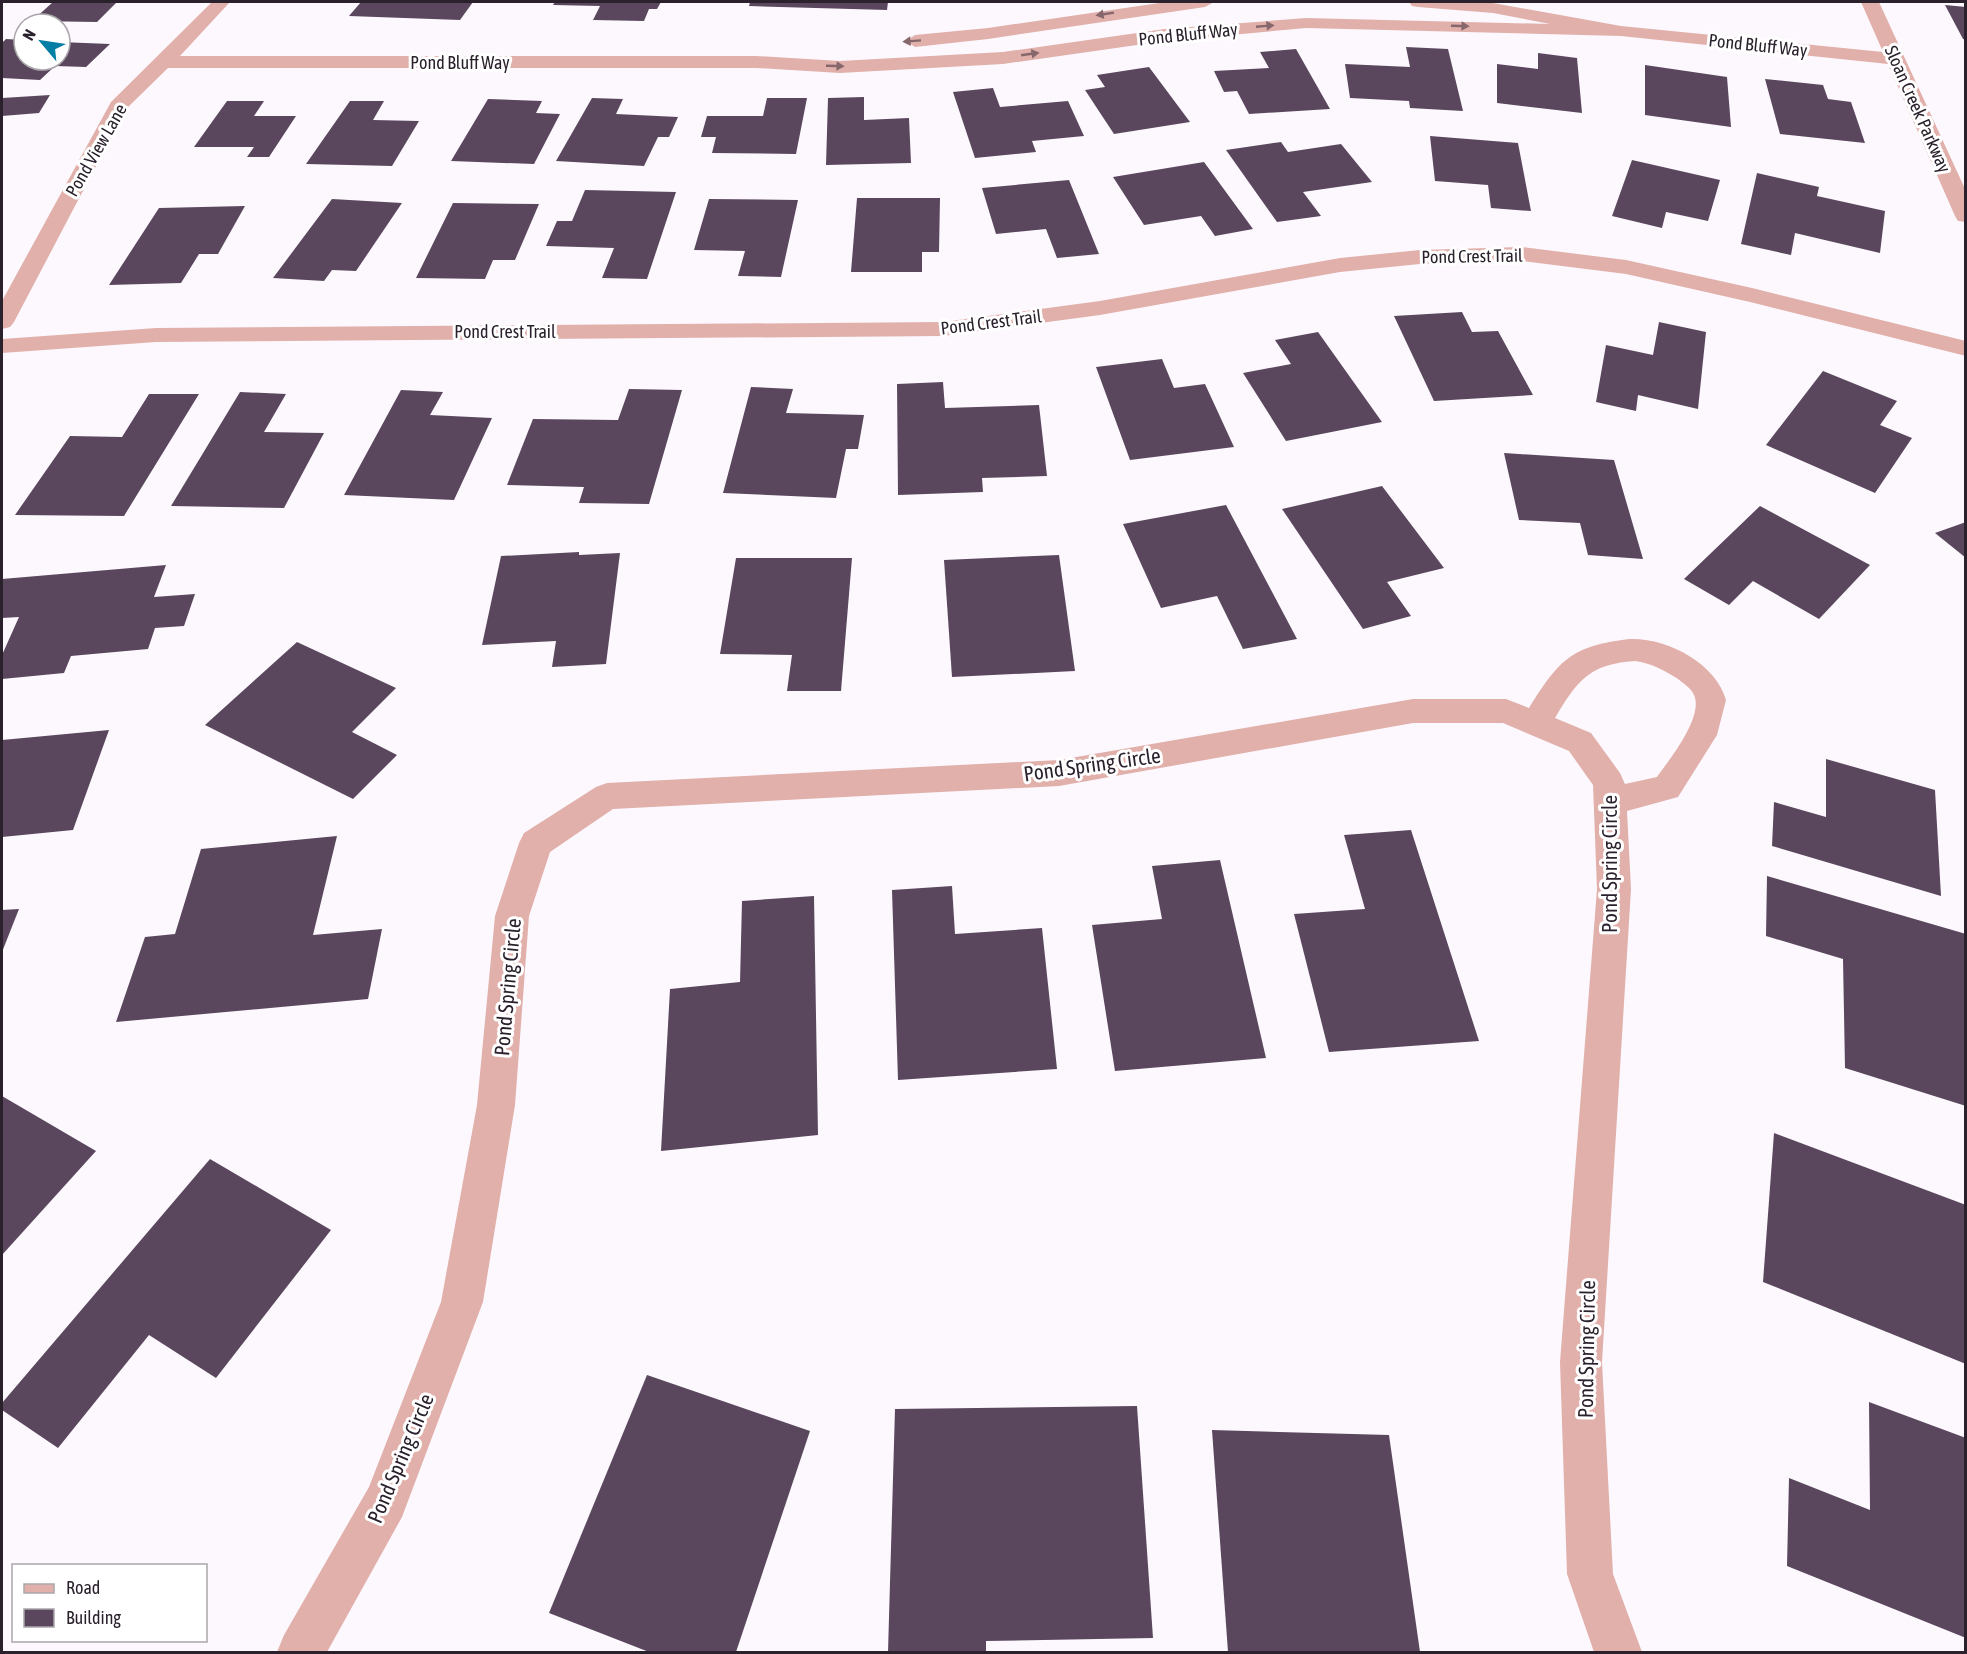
<svg xmlns="http://www.w3.org/2000/svg" width="1967" height="1654" viewBox="0 0 1967 1654" font-family="'Asap Condensed',sans-serif">
	<style>
		.building { fill: #5a475e }
		.lines { fill: none; stroke-linecap: round; stroke-linejoin: round }
		.minor { fill: #e1b0ab; fill-rule: evenodd }
		.oneway { fill: #86686c }
		.labels { text-anchor: middle; dominant-baseline: central; stroke-width: 6; stroke-linejoin: round; paint-order: stroke }
		.far-street-label { font-size: 18px; fill: #2a212c; stroke: #fff }
		.street-label { font-size: 21px; fill: #2a212c; stroke: #fff }
	</style>
	<rect width="100%" height="100%" fill="#fdf8fe"/>
	<g class="building">
		<path d="M53,2H117L97,22L32,21Z"/>
		<path d="M361,2H473L460,20L349,16Z"/>
		<path d="M555,2H661L657,9H649L644,21L593,20L600,6L553,5Z"/>
		<path d="M750,2H888L887,10L749,6Z"/>
		<path d="M1945,5L1966,7V40L1963,39Z"/>
		<path d="M6,39L24,40V60H60V42L110,44L86,67L55,66L40,80L2,78V43Z"/>
		<path d="M1406,47L1448,49L1463,111L1410,108L1409,101L1350,98L1345,64L1410,67Z"/>
		<path d="M1296,49L1330,109L1249,114L1237,91L1224,92L1214,71L1269,68L1260,52Z"/>
		<path d="M1538,53L1577,58L1582,113L1497,103V64L1538,69Z"/>
		<path d="M1645,65L1727,77L1731,127L1645,115Z"/>
		<path d="M1149,67L1190,122L1114,134L1085,90L1105,87L1097,75Z"/>
		<path d="M1765,79L1823,85L1828,99L1851,102L1865,143L1780,134Z"/>
		<path d="M993,88L1000,107L1068,101L1084,136L1032,141L1036,152L975,158L953,92Z"/>
		<path d="M50,95L39,113L2,116V98Z"/>
		<path d="M864,97V120L909,118L911,163L826,165L828,98Z"/>
		<path d="M592,98L623,99L616,114L678,117L669,137H658L644,166L556,161Z"/>
		<path d="M767,98H807L796,154L712,153L716,137H701L707,116H763Z"/>
		<path d="M488,99L542,101L536,113L560,114L534,164L451,161Z"/>
		<path d="M227,101H264L254,116H296L269,157H247L254,147H194Z"/>
		<path d="M350,101H384L373,120L419,121L392,166L306,164Z"/>
		<path d="M1430,136L1518,143L1531,211L1491,208L1488,185L1435,181Z"/>
		<path d="M1281,142L1288,152L1341,144L1372,182L1303,192L1321,216L1277,222L1226,150Z"/>
		<path d="M1632,160L1720,180L1708,221L1666,212L1662,228L1612,216Z"/>
		<path d="M1204,162L1253,229L1215,236L1201,216L1144,225L1113,177Z"/>
		<path d="M1757,173L1819,187L1817,196L1885,211L1880,253L1795,233L1791,255L1741,244Z"/>
		<path d="M1069,180L1099,254L1057,258L1046,229L996,234L982,188Z"/>
		<path d="M585,190L676,192L647,279L602,278L614,248L546,246L557,221H572Z"/>
		<path d="M857,198H940L939,252H922V272H851Z"/>
		<path d="M332,199L402,203L356,271L332,270L324,281L273,278Z"/>
		<path d="M709,199L798,200L781,277L738,276L745,251L694,250Z"/>
		<path d="M453,203L539,204L515,260H493L485,279L416,278Z"/>
		<path d="M245,206L218,254H199L181,283L109,285L159,208Z"/>
		<path d="M1462,312L1472,332L1498,331L1533,395L1434,401L1394,316Z"/>
		<path d="M1659,322L1706,332L1698,409L1638,395L1636,411L1596,402L1606,345L1653,355Z"/>
		<path d="M1318,332L1382,422L1286,441L1243,373L1291,364L1275,340Z"/>
		<path d="M1162,359L1174,388L1205,384L1234,447L1130,460L1096,367Z"/>
		<path d="M1823,371L1897,401L1880,425L1912,438L1875,493L1766,445Z"/>
		<path d="M943,382L945,408L1039,405L1047,476L982,478L983,492L898,495L897,384Z"/>
		<path d="M751,387L793,389L786,413L864,415L858,449H846L836,498L723,493Z"/>
		<path d="M629,389L682,390L649,504L579,503L584,487L507,485L533,419L618,420Z"/>
		<path d="M401,390L443,392L430,415L492,418L454,500L344,495Z"/>
		<path d="M240,392L286,394L264,432L324,433L284,508L171,506Z"/>
		<path d="M149,394H199L124,516L15,515L70,436L122,437Z"/>
		<path d="M1504,453L1614,460L1643,559L1588,555L1580,523L1519,520Z"/>
		<path d="M1382,486L1444,568L1387,582L1411,616L1363,629L1282,509Z"/>
		<path d="M1226,505L1297,639L1243,649L1217,596L1161,608L1123,524Z"/>
		<path d="M1760,506L1870,565L1819,619L1753,581L1729,605L1684,579Z"/>
		<path d="M1966,522V558L1935,533Z"/>
		<path d="M579,552V555L620,553L606,664L552,667L556,641L482,645L501,556Z"/>
		<path d="M1059,555L1075,671L952,677L944,560Z"/>
		<path d="M736,558H852L841,691H787L792,655L720,654Z"/>
		<path d="M166,565L154,597L195,594L184,626L155,628L148,649L71,656L64,673L2,679V655L19,617L2,618V579Z"/>
		<path d="M297,642L396,688L352,732L397,755L353,799L205,725Z"/>
		<path d="M109,730L73,830L2,837V740Z"/>
		<path d="M1826,759L1935,790L1941,896L1772,846L1774,802L1826,817Z"/>
		<path d="M1411,830L1479,1041L1329,1052L1294,914L1365,909L1344,835Z"/>
		<path d="M337,836L313,935L382,929L368,999L116,1022L145,937L175,934L201,849Z"/>
		<path d="M1220,860L1266,1058L1115,1071L1092,925L1162,919L1152,866Z"/>
		<path d="M1767,876L1966,934V1106L1845,1068L1843,959L1766,936Z"/>
		<path d="M952,886L955,934L1042,928L1057,1069L898,1080L892,890Z"/>
		<path d="M814,896L818,1135L661,1151L670,989L740,982L742,901Z"/>
		<path d="M19,909L2,952V910Z"/>
		<path d="M2,1096L96,1151L2,1255Z"/>
		<path d="M1774,1133L1966,1205V1364L1763,1282Z"/>
		<path d="M210,1159L331,1230L216,1378L149,1335L58,1448L2,1410V1403Z"/>
		<path d="M647,1375L810,1431L736,1652H649L549,1613Z"/>
		<path d="M1869,1402L1966,1438V1638L1787,1566L1789,1478L1870,1510Z"/>
		<path d="M1137,1406L1153,1638L986,1641V1652H888L895,1409Z"/>
		<path d="M1212,1430L1389,1435L1420,1652H1228Z"/>
	</g>
	<g class="lines">
		<g class="minor">
			<path d="M212,2H230L180,56H756L840,61L1003,52L1165,29L1306,18L1550,24L1493,13L1418,7L1412,6L1409,2L1493,3L1621,26L1883,52L1861,2H1879L1966,191V222L1958,221L1955,216L1888,64L1621,36L1306,28L1165,41L1003,64L840,73L756,68H168L126,109L14,322L10,327L2,329V301L111,102Z"/>
			<path d="M1166,2H1214L1205,7L988,39L915,47L906,41L915,35L988,28Z"/>
			<path d="M1521,247L1626,260L1752,288L1966,341V356L1750,302L1626,274L1521,261L1420,264L1340,272L1100,315L943,336L156,342L2,353V339L156,328L943,322L1100,301L1340,258L1420,250Z"/>
			<path d="M1629,639C1666,637 1716,663 1726,700L1717,735L1678,797L1627,811L1631,889L1602,1362L1613,1574L1642,1652H1594L1567,1574L1560,1362L1597,889L1593,785L1569,751L1503,723H1413L1059,786L613,809L550,852L529,916L515,1105L483,1302L402,1517L327,1652H277L284,1635L369,1487L441,1302L477,1105L495,916L519,843L524,833L596,787L607,783L1059,760L1413,699H1506L1529,708C1559,660 1571,646 1629,639ZM1635,661C1651,663 1664,670 1678,679C1683,683 1691,688 1694,695C1704,717 1669,760 1657,777L1625,784L1620,773L1591,733L1555,718C1577,681 1589,664 1635,661Z"/>
		</g>
	</g>
	<defs><path id="oneway-solid" d="M-6-.8H1V-3.2L6.5 0L1 3.2V.8H-6Z" transform="scale(1.5)"/></defs>
	<g class="oneway">
		<use href="#oneway-solid" transform="translate(1105 14) rotate(171)"/>
		<use href="#oneway-solid" transform="translate(1265 26) rotate(-5)"/>
		<use href="#oneway-solid" transform="translate(1460 26) rotate(2)"/>
		<use href="#oneway-solid" transform="translate(912 41) rotate(176)"/>
		<use href="#oneway-solid" transform="translate(1030 54) rotate(-8)"/>
		<use href="#oneway-solid" transform="translate(835 66) rotate(2)"/>
	</g>
	<g class="labels">
		<g class="far-street-label">
			<text transform="translate(1188 34) rotate(-6)">Pond Bluff Way</text>
			<text transform="translate(1758 45) rotate(6)">Pond Bluff Way</text>
			<text x="460" y="62">Pond Bluff Way</text>
			<text transform="translate(1918 109) rotate(66)">Sloan Creek Parkway</text>
			<text transform="translate(96 150) rotate(-60)">Pond View Lane</text>
			<text transform="translate(1472 256) rotate(-1)">Pond Crest Trail</text>
			<text transform="translate(991 322) rotate(-7)">Pond Crest Trail</text>
			<text x="505" y="331">Pond Crest Trail</text>
		</g>
		<g class="street-label">
			<text transform="translate(1092 764) rotate(-8)">Pond Spring Circle</text>
			<text transform="translate(1609 864) rotate(-90)">Pond Spring Circle</text>
			<text transform="translate(507 987) rotate(-85)">Pond Spring Circle</text>
			<text transform="translate(1586 1349) rotate(-89)">Pond Spring Circle</text>
			<text transform="translate(400 1458) rotate(-67)">Pond Spring Circle</text>
		</g>
	</g>
	<rect width="1967" height="1654" fill="none" stroke="#2a212c" stroke-width="6"/>
	<rect x="12" y="1564" width="195" height="78" fill="#ffffff" stroke="#aaa6ab" stroke-width="1.5"/>
	<rect x="24" y="1584" width="30" height="9" fill="#e1b0ab" stroke="#aaa6ab" stroke-width="1.5"/>
	<text x="66" y="1594" font-size="18" fill="#2a212c">Road</text>
	<rect x="24" y="1609" width="30" height="18" fill="#5a475e" stroke="#aaa6ab" stroke-width="1.5"/>
	<text x="66" y="1624" font-size="18" fill="#2a212c">Building</text>
	<g transform="translate(42 42) rotate(299)"><circle r="28" fill="#ffffff" stroke="#aaa6ab" stroke-width="1.5"/>
	<path d="M0-4.5L10 22L0 15L-10 22Z" fill="#037ea5"/>
	<text y="-9" font-size="16" font-weight="bold" text-anchor="middle" fill="#2a212c">N</text>
	</g>
</svg>
